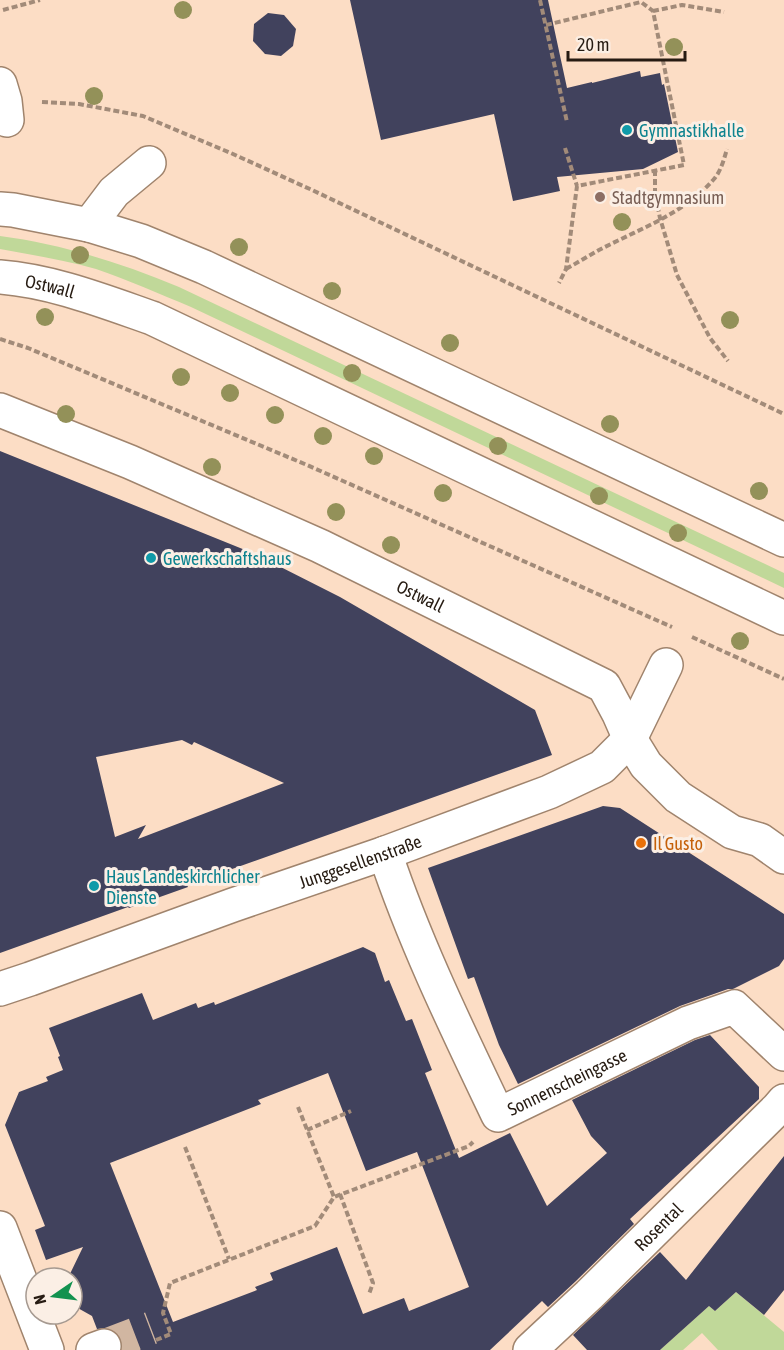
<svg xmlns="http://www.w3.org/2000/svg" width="784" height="1350" viewBox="0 0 784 1350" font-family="'Asap Condensed',sans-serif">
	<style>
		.green { fill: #c0d899 }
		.building { fill: #41425d; fill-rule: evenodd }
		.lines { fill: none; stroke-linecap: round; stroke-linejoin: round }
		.minor-tunnel { stroke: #d1b6a1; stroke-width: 33; stroke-dasharray: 33 16; stroke-linecap: butt }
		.minor-casing { stroke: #a0846d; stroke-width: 36 }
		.major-casing { stroke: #a0846d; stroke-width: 36 }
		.path { stroke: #a28b79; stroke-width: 4; stroke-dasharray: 6 3; stroke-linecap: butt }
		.minor { stroke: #fff; stroke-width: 33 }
		.major { stroke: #fff; stroke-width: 33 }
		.tree { fill: #939159 }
		.culture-dot { fill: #0f9aa8; stroke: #fbefe5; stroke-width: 2 }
		.education-dot { fill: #8d6e63; stroke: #fbefe5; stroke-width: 2 }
		.food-dot { fill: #e8710a; stroke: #fbefe5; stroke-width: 2 }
		.labels { text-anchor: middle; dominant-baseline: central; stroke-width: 6; stroke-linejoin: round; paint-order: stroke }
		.culture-label { font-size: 18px; fill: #0d838f; stroke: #fbefe5; text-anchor: start }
		.education-label { font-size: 18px; fill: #785e54; stroke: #fbefe5; text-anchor: start }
		.street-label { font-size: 18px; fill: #261b12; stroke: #fbefe5 }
		.food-label { font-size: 18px; fill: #c56008; stroke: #fbefe5; text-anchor: start }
	</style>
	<rect width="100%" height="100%" fill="#fcddc5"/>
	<g class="green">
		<path d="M0,236C62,244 121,263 179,287L784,573V588L191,307C160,294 128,280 96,269C65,260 32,255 0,249Z"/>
		<path d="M736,1292L784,1332V1350H718L702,1333L683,1350H660L709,1306L715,1311Z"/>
	</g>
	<g class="building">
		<path d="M350,0H548L567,88L592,82V83L640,71L641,77L660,73L662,85L664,84L678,152L643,169L557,177L560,191L513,201L494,114L381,140Z"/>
		<path d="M268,13L284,15L296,29L293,46L281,56L265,54L253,41L254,24Z"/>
		<path d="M0,451L255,554L340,597L535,710L552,755L187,885L188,887L129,908L128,907L0,953ZM182,740L192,745L194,742L284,783L138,839L146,825L115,837L96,757Z"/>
		<path d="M603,806L620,808L784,914V959L779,966L733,989H728L680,1006L518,1084L499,1045L474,977L468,979L428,868Z"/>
		<path d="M363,947L375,953L385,982L389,980L406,1021L412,1019L432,1070L425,1073L459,1158L510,1133L547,1206L607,1153L591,1136L572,1100L695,1040L710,1035L759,1087V1099L630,1219L634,1224L576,1281L548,1307L542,1301L490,1350H122V1340L116,1332L108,1328L97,1329L92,1316L76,1307L72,1298V1278H68L83,1247L46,1260L35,1230L45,1226L5,1125L19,1092L48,1081L46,1077L63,1070L58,1057L60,1056L49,1028L142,993L153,1020L196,1003L198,1008L214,1002L215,1005ZM328,1073L366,1171L417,1152L469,1287L409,1311L404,1298L363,1314L337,1247L270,1273L273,1280L255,1287L257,1290L173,1322L110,1163L261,1104L258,1100Z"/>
		<path d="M784,1156V1290L764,1315L736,1292L715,1311L709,1306L660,1350H587L573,1335L660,1252L686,1280Z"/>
	</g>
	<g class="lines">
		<path class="minor-tunnel" d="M104,1346L151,1328"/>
		<defs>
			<g id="minor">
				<path d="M0,84L5,101L7,120"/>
				<path d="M89,225L114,192L149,163"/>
				<path id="s1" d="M0,410L130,462L320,546L604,686L619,714L630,739L646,765L678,797L732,832L760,840L784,857"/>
				<path id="s2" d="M385,853C415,943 457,1029 498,1115L688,1023L734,1007L784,1054"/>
				<path id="s3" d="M0,989L30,979L233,905L385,853L549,792L602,767L630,739L666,665"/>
				<path d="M0,1228L47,1350"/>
				<path d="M93,1350L104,1346"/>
				<path id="s4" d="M530,1350L589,1295L778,1108L784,1101"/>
			</g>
			<g id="major">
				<path d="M0,209L13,210L89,225L141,241L204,267L784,540"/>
				<path id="s5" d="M0,277C52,281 103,301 152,318L784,618"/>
			</g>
		</defs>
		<use href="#minor" class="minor-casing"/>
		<use href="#major" class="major-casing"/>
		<g class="path">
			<path d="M540,0L567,122"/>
			<path d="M3,10L40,0"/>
			<path d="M653,11L682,5L724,12"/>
			<path d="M546,25L641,2L653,11L684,165L577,186L566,269L559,283"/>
			<path d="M42,102L79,104L143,116L233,154L312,190L784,414"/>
			<path d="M565,148L577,186"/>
			<path d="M655,170V193L660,218L677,275L710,338L728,361"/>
			<path d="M566,269C577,263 588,256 599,250C639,229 684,214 714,179C721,171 724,159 727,149"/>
			<path d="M0,339L28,348L307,465L672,627"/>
			<path d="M692,637L784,679"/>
			<path d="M298,1107L334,1197"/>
			<path d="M307,1130L351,1111"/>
			<path d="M185,1147L229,1259"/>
			<path d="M340,1194L373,1283L369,1294"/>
			<path d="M156,1340L171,1334L163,1313L170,1283L315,1226L334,1197L469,1146L473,1142"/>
		</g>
		<use href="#minor" class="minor"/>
		<use href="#major" class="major"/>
	</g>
	<g class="tree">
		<circle cx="183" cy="10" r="9"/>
		<circle cx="674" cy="47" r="9"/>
		<circle cx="94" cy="96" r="9"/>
		<circle cx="622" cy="222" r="9"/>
		<circle cx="239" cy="247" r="9"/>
		<circle cx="80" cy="255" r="9"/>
		<circle cx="332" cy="291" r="9"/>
		<circle cx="45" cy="317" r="9"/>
		<circle cx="730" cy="320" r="9"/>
		<circle cx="450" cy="343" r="9"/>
		<circle cx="352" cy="373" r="9"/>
		<circle cx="181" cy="377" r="9"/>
		<circle cx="230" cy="393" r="9"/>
		<circle cx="66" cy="414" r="9"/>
		<circle cx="275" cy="415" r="9"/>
		<circle cx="610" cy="424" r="9"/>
		<circle cx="323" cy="436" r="9"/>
		<circle cx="498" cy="446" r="9"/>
		<circle cx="374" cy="456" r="9"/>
		<circle cx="212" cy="467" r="9"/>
		<circle cx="759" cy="491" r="9"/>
		<circle cx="443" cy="493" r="9"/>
		<circle cx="599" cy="496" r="9"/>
		<circle cx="336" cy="512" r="9"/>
		<circle cx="678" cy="533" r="9"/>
		<circle cx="391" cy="545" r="9"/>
		<circle cx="740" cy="641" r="9"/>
	</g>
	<g class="culture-dot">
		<circle cx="627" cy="130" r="6"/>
		<circle cx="151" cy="558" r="6"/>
		<circle cx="94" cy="886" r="6"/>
	</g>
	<circle class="education-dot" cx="600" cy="197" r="6"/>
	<circle class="food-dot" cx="641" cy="843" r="6"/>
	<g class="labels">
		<g class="culture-label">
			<text x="639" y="130">Gymnastikhalle</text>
			<text x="163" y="558">Gewerkschaftshaus</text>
			<text x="106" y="876">Haus Landeskirchlicher<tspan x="106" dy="21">Dienste</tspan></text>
		</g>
		<g class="education-label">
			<text x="612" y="197">Stadtgymnasium</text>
		</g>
		<g class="street-label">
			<text stroke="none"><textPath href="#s5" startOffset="51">Ostwall</textPath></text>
			<text stroke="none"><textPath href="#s1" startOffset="460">Ostwall</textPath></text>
			<text stroke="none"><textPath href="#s3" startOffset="382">Junggesellenstraße</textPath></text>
			<text stroke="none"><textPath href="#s2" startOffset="362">Sonnenscheingasse</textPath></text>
			<text stroke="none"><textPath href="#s4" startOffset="178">Rosental</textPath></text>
		</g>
		<g class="food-label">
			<text x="653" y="843">Il Gusto</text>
		</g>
	</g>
	<g transform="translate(54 1296) rotate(256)"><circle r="28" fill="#fbefe5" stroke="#a69a91" stroke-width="1.5"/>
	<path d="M0-4.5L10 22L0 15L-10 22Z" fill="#13924f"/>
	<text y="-9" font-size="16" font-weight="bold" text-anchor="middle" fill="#261b12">N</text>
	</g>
	<path d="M568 51v9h117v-9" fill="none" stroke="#261b12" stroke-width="3"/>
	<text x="577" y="51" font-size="18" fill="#261b12" stroke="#fbefe5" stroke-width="4.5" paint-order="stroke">20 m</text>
</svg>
